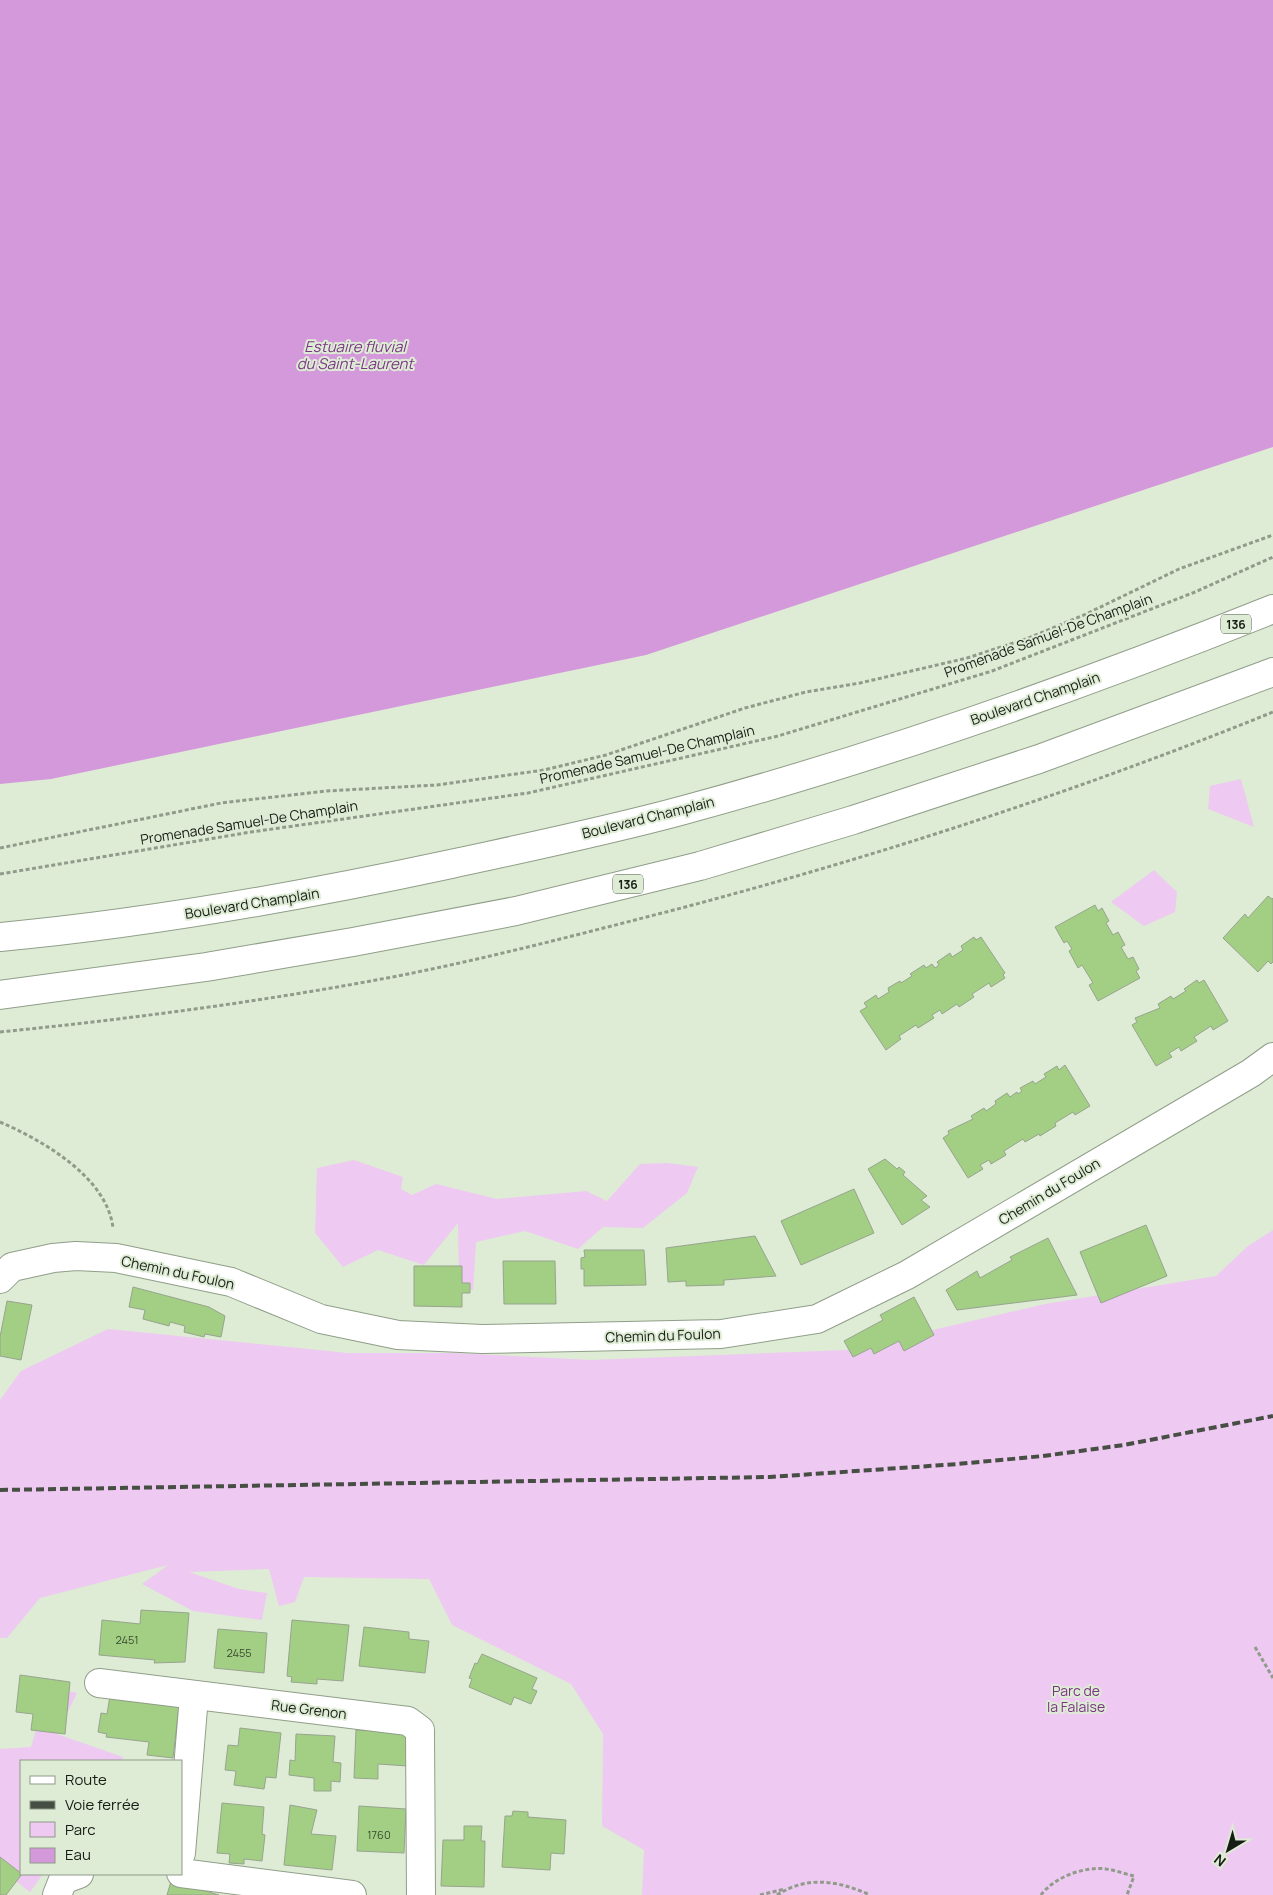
<svg xmlns="http://www.w3.org/2000/svg" width="1273" height="1895" viewBox="0 0 1273 1895" font-family="Manrope,sans-serif">
	<style>
		.green { fill: #eec9f2 }
		.water { fill: #d499db }
		.building { fill: #a2cf83; stroke: #97a48f }
		.lines { fill: none; stroke-linecap: round; stroke-linejoin: round }
		.minor-casing { stroke: #909e89; stroke-width: 30 }
		.primary-casing { stroke: #909e89; stroke-width: 30 }
		.path { stroke: #909b8a; stroke-width: 3; stroke-dasharray: 4 2.5; stroke-linecap: butt }
		.minor { stroke: #fff; stroke-width: 28 }
		.primary { stroke: #fff; stroke-width: 28 }
		.rail { stroke: #474e43; stroke-width: 4; stroke-dasharray: 8 4; stroke-linecap: butt }
		.labels { text-anchor: middle; dominant-baseline: central; stroke-width: 4; stroke-linejoin: round; paint-order: stroke }
		.number-label { font-size: 11px; fill: #3a4930 }
		.shield { fill: #deecd5; stroke: #535a4e; stroke-width: 1 }
		.shield-label { font-size: 12px; font-weight: bold; fill: #171c14 }
		.street-label { font-size: 14px; fill: #171c14; stroke: #deecd5 }
		.park-label { font-size: 14px; fill: #7a3483; stroke: #deecd5 }
		.water-label { font-size: 15px; font-style: italic; fill: #7a3584; stroke: #deecd5 }
	</style>
	<rect width="100%" height="100%" fill="#deecd5"/>
	<g class="green">
		<path d="M1241,779L1254,827L1208,809L1210,786Z"/>
		<path d="M1154,870L1177,892L1175,912L1144,926L1111,902Z"/>
		<path d="M354,1160L403,1177L401,1189L412,1195L436,1184L497,1199L586,1191L607,1201L640,1164L667,1163L698,1167L687,1193L643,1228L603,1227L578,1249L525,1231L476,1242L473,1290L459,1289L458,1223L424,1265L378,1250L343,1267L315,1233L317,1168Z"/>
		<path d="M1273,1230V1895H642L644,1850L602,1826L603,1734L571,1684L452,1625L429,1579L304,1577L295,1602L279,1606L269,1569L189,1572L239,1589L267,1593L262,1620L193,1611L142,1584L168,1565L40,1598L7,1638H0V1400L21,1371L108,1329L348,1353H454L591,1360L846,1350L1045,1304L1216,1276L1248,1246Z"/>
		<path d="M49,1687L77,1693L57,1734L123,1757L122,1761H21V1874H43L30,1892L0,1869V1749L31,1747Z"/>
	</g>
	<path class="water" d="M0,0H1273V447L646,655L51,779L0,784Z"/>
	<g class="building">
		<path d="M1268,896L1272,899L1273,898V962L1271,964L1268,961L1258,972L1223,938L1245,914L1248,918Z"/>
		<path d="M1095,905L1098,911L1102,908L1109,921L1106,923L1113,935L1118,932L1125,945L1121,947L1128,959L1133,957L1139,969L1136,971L1140,978L1098,1001L1089,985L1093,983L1082,965L1078,968L1069,951L1072,949L1067,941L1064,943L1055,927Z"/>
		<path d="M974,937L976,940L981,937L1005,973L1003,975L1005,978L991,987L989,983L972,994L974,997L959,1007L957,1004L942,1014L940,1010L932,1015L934,1018L918,1028L916,1025L899,1036L901,1039L886,1050L860,1011L867,1007L864,1003L876,995L878,999L889,992L888,988L900,981L901,983L912,976L910,974L924,965L926,968L932,964L935,968L939,965L937,962L950,953L952,957L963,950L961,946Z"/>
		<path d="M1197,980L1199,983L1204,980L1228,1021L1213,1030L1211,1026L1194,1037L1197,1041L1181,1051L1179,1047L1169,1053L1172,1057L1156,1066L1132,1025L1137,1022L1135,1018L1160,1008L1158,1004L1171,996L1173,999L1186,991L1184,989Z"/>
		<path d="M1065,1065L1090,1106L1075,1115L1073,1112L1055,1123L1056,1126L1040,1136L1039,1134L1025,1142L1023,1139L1004,1151L1006,1155L991,1164L989,1160L980,1165L983,1169L968,1178L943,1138L949,1134L948,1131L973,1119L971,1116L984,1108L986,1111L996,1104L995,1101L1007,1093L1010,1097L1017,1092L1018,1094L1022,1091L1020,1088L1033,1081L1035,1084L1046,1077L1044,1074L1057,1066L1059,1070Z"/>
		<path d="M885,1159L897,1169L899,1167L905,1172L903,1175L927,1196L921,1200L930,1207L902,1225L868,1169Z"/>
		<path d="M854,1189L874,1233L801,1265L781,1221Z"/>
		<path d="M1146,1225L1167,1276L1101,1303L1080,1252Z"/>
		<path d="M755,1236L776,1276L724,1280V1285L686,1286V1281L668,1282L666,1248Z"/>
		<path d="M1048,1238L1077,1295L957,1310L946,1290L977,1271L980,1278L1012,1260L1010,1257Z"/>
		<path d="M584,1250H644L646,1285L584,1286V1269H581V1258L585,1257Z"/>
		<path d="M503,1261H555L556,1304H504Z"/>
		<path d="M414,1266H462V1283H470V1293H462V1307L414,1306Z"/>
		<path d="M133,1287L209,1307L225,1316L221,1337L205,1334L204,1337L184,1332L185,1326L170,1322L169,1326L143,1319L145,1310L129,1307Z"/>
		<path d="M914,1297L934,1335L904,1351L899,1341L874,1354L871,1348L853,1357L844,1341L883,1320L880,1315Z"/>
		<path d="M7,1301L32,1305L21,1360L0,1356V1337Z"/>
		<path d="M141,1610L189,1613L185,1662L154,1663L155,1660L99,1655L102,1620L140,1624Z"/>
		<path d="M292,1620L349,1625L343,1681L317,1679V1684L291,1682L292,1677L287,1676Z"/>
		<path d="M364,1627L409,1632V1639L429,1641L425,1673L359,1666Z"/>
		<path d="M218,1629L267,1633L264,1673L214,1668Z"/>
		<path d="M482,1654L537,1678L532,1689L537,1691L531,1704L514,1697L511,1705L469,1687L472,1679L469,1678L475,1663L477,1664Z"/>
		<path d="M20,1675L70,1682L65,1734L31,1730L33,1714L16,1712Z"/>
		<path d="M110,1696L179,1706L173,1758L147,1755L149,1742L106,1737L107,1734L98,1732L101,1713L107,1714Z"/>
		<path d="M240,1728L281,1733L276,1778L266,1777L264,1789L234,1785L236,1771L225,1770L228,1745L238,1746Z"/>
		<path d="M356,1730L409,1732L408,1766L378,1764V1779L354,1778Z"/>
		<path d="M296,1734L335,1736L333,1762L341,1763L340,1782L331,1781V1791H314V1778L289,1775L290,1760L295,1761Z"/>
		<path d="M222,1803L264,1807L262,1834L265,1835L262,1861L244,1859V1864L229,1863L230,1854L217,1853Z"/>
		<path d="M290,1805L317,1810L311,1834L336,1836L332,1870L284,1865Z"/>
		<path d="M359,1806L406,1809L404,1853L357,1851Z"/>
		<path d="M513,1811L528,1812V1817L566,1820L564,1854L551,1853L550,1870L502,1867L505,1816H512Z"/>
		<path d="M464,1826H482L481,1841H485L484,1887L441,1886L443,1840H464Z"/>
		<path d="M0,1857L22,1874L6,1895H0Z"/>
		<path d="M171,1881L219,1895H167Z"/>
	</g>
	<g class="lines">
		<defs>
			<g id="minor">
				<path d="M0,1279L12,1267L53,1258L76,1256L116,1258L231,1282L321,1319L398,1335L482,1339L721,1334L817,1319L907,1275L1251,1073L1273,1057"/>
				<path d="M99,1683L408,1721L420,1730L421,1895"/>
				<path d="M181,1853L194,1696"/>
				<path d="M181,1873L352,1895"/>
				<path d="M57,1895L63,1880L79,1874"/>
			</g>
			<g id="primary">
				<path d="M0,937C152,923 302,896 451,864C529,847 607,831 684,810C884,756 1081,686 1273,609"/>
				<path d="M0,995L206,967L353,942L516,911L700,866L853,820L1039,759L1273,672"/>
			</g>
		</defs>
		<use href="#minor" class="minor-casing"/>
		<use href="#primary" class="primary-casing"/>
		<g class="path">
			<path d="M0,848L221,803L326,791L437,785L544,770L606,755L745,708L806,692L860,683L967,658L1026,639L1084,615L1179,569L1273,535"/>
			<path d="M0,874L251,832L528,793L778,736L992,671L1195,592L1273,557"/>
			<path d="M0,1032C129,1019 259,1002 387,978C482,960 576,935 670,911C875,857 1076,792 1273,712"/>
			<path d="M0,1122C42,1140 107,1177 113,1228"/>
			<path d="M1255,1647L1273,1678"/>
			<path d="M760,1895L785,1889"/>
			<path d="M777,1895C808,1875 839,1881 870,1895"/>
			<path d="M1041,1895C1054,1877 1085,1866 1106,1869C1115,1870 1125,1874 1134,1876L1127,1895"/>
		</g>
		<use href="#minor" class="minor"/>
		<use href="#primary" class="primary"/>
		<path class="rail" d="M0,1490L770,1477L958,1464L1043,1456L1124,1445L1273,1416"/>
	</g>
	<g class="labels">
		<g class="number-label">
			<text x="127" y="1639">2451</text>
			<text x="239" y="1652">2455</text>
			<text x="379" y="1834">1760</text>
		</g>
		<g class="shield">
			<rect x="1221" y="614.5" width="30" height="19" rx="4"/>
			<rect x="613" y="874.5" width="30" height="19" rx="4"/>
		</g>
		<g class="shield-label">
			<text x="1236" y="624">136</text>
			<text x="628" y="884">136</text>
		</g>
		<g class="street-label">
			<text transform="translate(1048 635) rotate(-20)">Promenade Samuel-De Champlain</text>
			<text transform="translate(1035 698) rotate(-19)">Boulevard Champlain</text>
			<text transform="translate(647 754) rotate(-13)">Promenade Samuel-De Champlain</text>
			<text transform="translate(648 817) rotate(-14)">Boulevard Champlain</text>
			<text transform="translate(249 822) rotate(-9)">Promenade Samuel-De Champlain</text>
			<text transform="translate(252 903) rotate(-9)">Boulevard Champlain</text>
			<text transform="translate(1049 1191) rotate(-31)">Chemin du Foulon</text>
			<text transform="translate(178 1272) rotate(12)">Chemin du Foulon</text>
			<text transform="translate(663 1335) rotate(-2)">Chemin du Foulon</text>
			<text transform="translate(309 1709) rotate(7)">Rue Grenon</text>
		</g>
		<g class="park-label">
			<text x="1076" y="1690">Parc de<tspan x="1076" dy="16">la Falaise</tspan></text>
		</g>
		<g class="water-label">
			<text x="355" y="346">Estuaire fluvial<tspan x="355" dy="17">du Saint-Laurent</tspan></text>
		</g>
	</g>
	<rect x="20" y="1760" width="162" height="115" fill="#deecd5" stroke="#8e9988"/>
	<rect x="30" y="1776" width="25" height="8" fill="#ffffff" stroke="#8e9988"/>
	<text x="65" y="1785" font-size="15" fill="#171c14">Route</text>
	<rect x="30" y="1801" width="25" height="8" fill="#474e43" stroke="#8e9988"/>
	<text x="65" y="1810" font-size="15" fill="#171c14">Voie ferrée</text>
	<rect x="30" y="1822" width="25" height="15" fill="#eec9f2" stroke="#8e9988"/>
	<text x="65" y="1835" font-size="15" fill="#171c14">Parc</text>
	<rect x="30" y="1848" width="25" height="15" fill="#d499db" stroke="#8e9988"/>
	<text x="65" y="1860" font-size="15" fill="#171c14">Eau</text>
	<g transform="translate(1228 1850) rotate(218)" stroke="#deecd5" stroke-width="4" paint-order="stroke">
	<path d="M0-4L9 19L0 12L-9 19Z" fill="#171c14"/>
	<text y="-8" font-size="14" font-weight="bold" text-anchor="middle" fill="#171c14">N</text>
	</g>
</svg>
